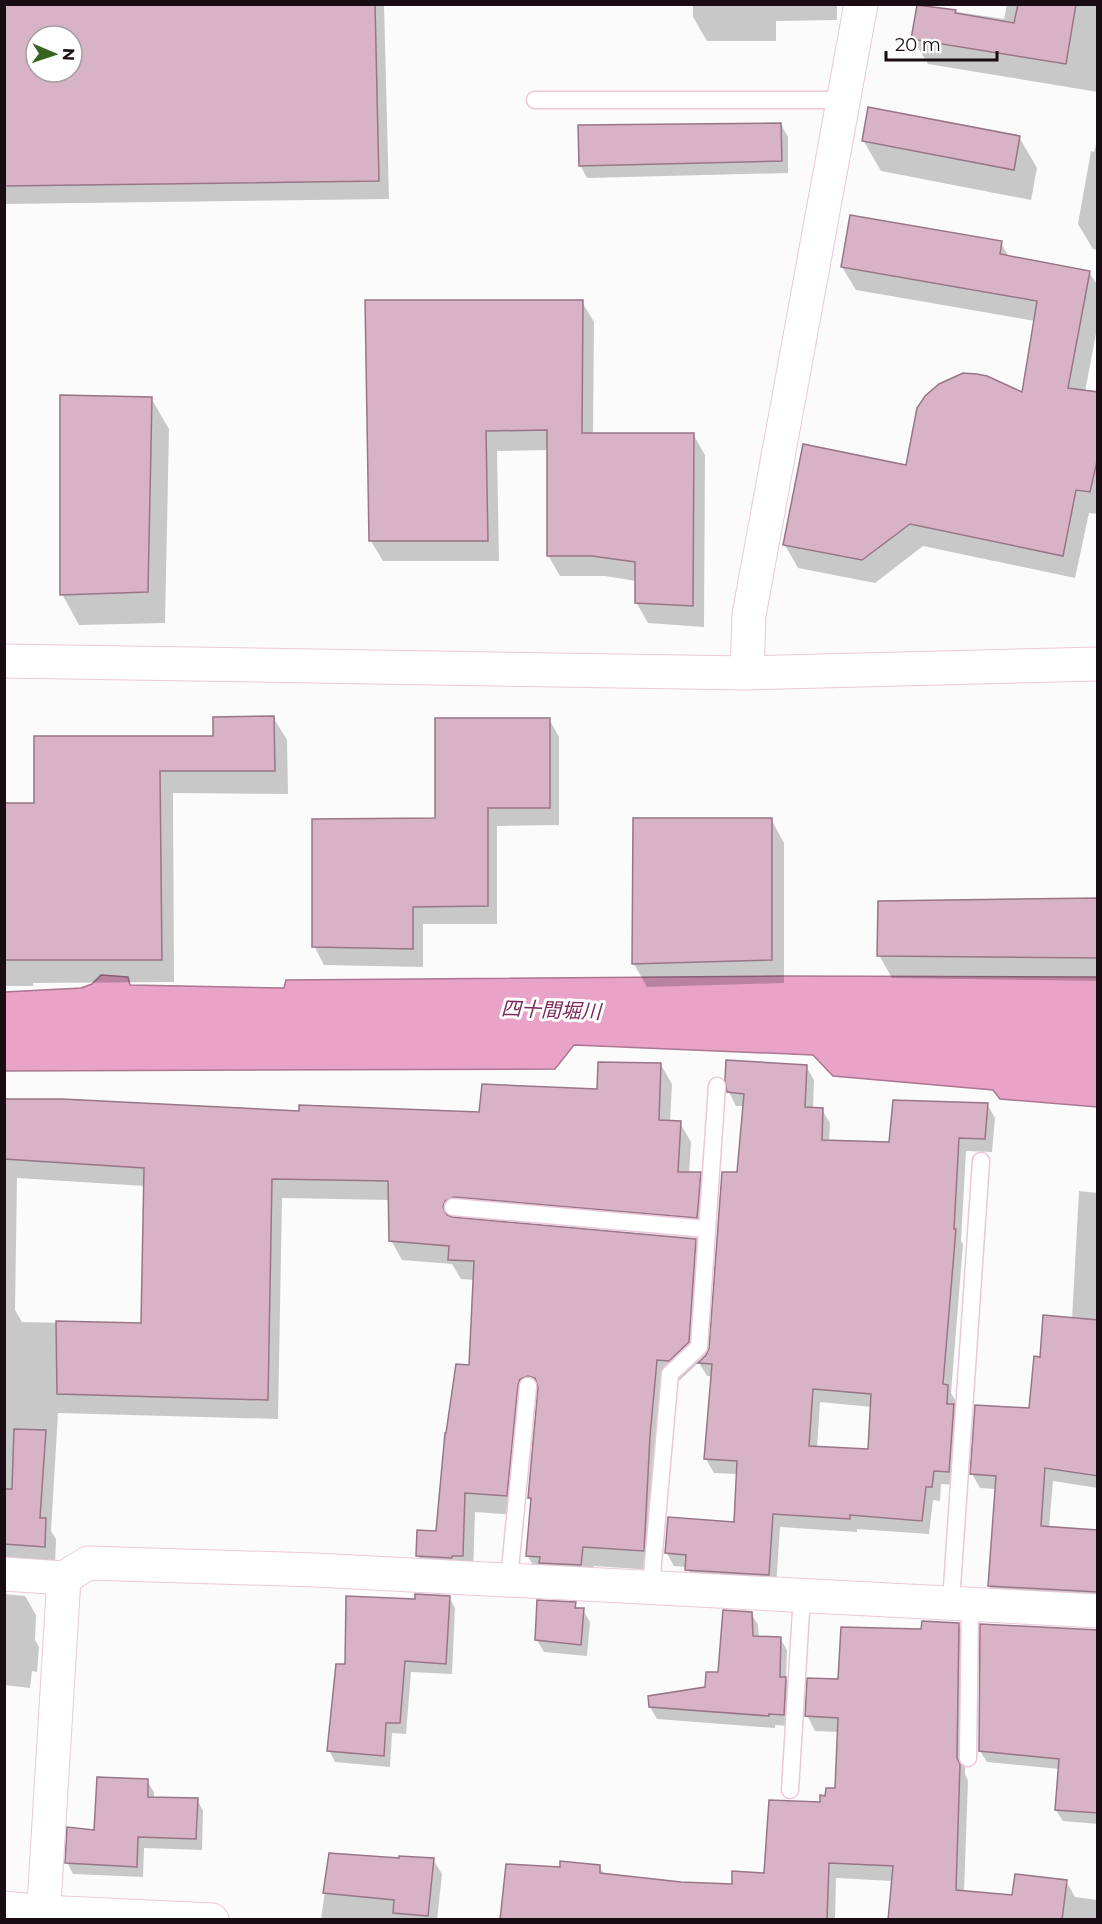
<svg xmlns="http://www.w3.org/2000/svg" width="1102" height="1924" viewBox="0 0 1102 1924" font-family="Montserrat,'Noto Sans JP',sans-serif">
	<style>
		.water { fill: #e8a3c7; stroke: #aa7691; stroke-width: 1.5 }
		.shadow { fill: #0003; fill-rule: evenodd }
		.building { fill: #d7b3c5; stroke: #987687; stroke-width: 1.5; fill-rule: evenodd }
		.lines { fill: none; stroke-linecap: round; stroke-linejoin: round }
		.lane-casing { stroke: #ecc7da; stroke-width: 19 }
		.street-casing { stroke: #ecc7da; stroke-width: 35 }
		.secondary-casing { stroke: #ecc7da; stroke-width: 35 }
		.lane { stroke: #fff; stroke-width: 16 }
		.street { stroke: #fff; stroke-width: 33 }
		.secondary { stroke: #fff; stroke-width: 33 }
		.labels { text-anchor: middle; dominant-baseline: central; stroke-width: 6; stroke-linejoin: round; paint-order: stroke }
		.water-label { font-size: 20px; font-style: italic; fill: #792a5a; stroke: #fff }
	</style>
	<rect width="100%" height="100%" fill="#fbfbfb"/>
	<path class="water" d="M101,975L128,977L130,985L284,988L286,980L784,976L1097,977V1107L1000,1099L993,1090L833,1076L813,1055L574,1045L555,1069L5,1071V992L81,988L92,984Z"/>
	<g class="shadow">
		<path d="M4,4H384L389,199L4,204ZM36,36H72V72H36Z"/>
		<path d="M693,4H837V20L776,21V41H707L693,17Z"/>
		<path d="M1007,4H1098V92L928,64L913,39L918,6L1004,19Z"/>
		<path d="M781,124L788,137V173L587,178L580,165Z"/>
		<path d="M1098,136V250L1093,249L1078,224L1091,151L1094,152Z"/>
		<path d="M1019,137L1037,168L1031,200L881,171L863,140Z"/>
		<path d="M1001,243L1009,257L1089,272L1098,286V323L1085,392L1098,394V514L1089,513L1075,578L923,546L875,583L798,568L785,545L1023,394L1035,321L856,290L842,267Z"/>
		<path d="M582,302L594,322L593,435L693,434L705,455L704,627L648,623L636,602V581L605,576H560L548,555V450L497,451L499,561H383L371,541Z"/>
		<path d="M151,398L169,429L165,623L79,625L62,594Z"/>
		<path d="M273,717L287,740L288,794L173,793L174,982L33,983V986H4V805H35Z"/>
		<path d="M549,719L559,737V825L497,826V924H423V967L324,965L314,946L436,820Z"/>
		<path d="M771,819L784,843V983L647,987L634,964Z"/>
		<path d="M1098,899V981L892,978L879,955Z"/>
		<path d="M661,1065L672,1084L670,1122L680,1123L691,1142L689,1174H700L711,1193L708,1237L465,1216L457,1219L695,1240L706,1259L699,1362L680,1380L668,1379L654,1570L594,1566L591,1584L539,1576L528,1556L532,1504L529,1497L539,1395L531,1399L517,1515L475,1512L473,1575L429,1576L418,1556V1532H438L470,1367L475,1280L461,1279L452,1264L402,1260L391,1240L390,1200L282,1198L278,1419L58,1413L51,1531L56,1539L55,1566L4,1579V1100L301,1113H480L598,1090ZM17,1178L145,1186L143,1325L22,1322L15,1310Z"/>
		<path d="M806,1066L814,1080L813,1109L822,1110L830,1123L829,1142L891,1144L987,1104L995,1118L992,1152L966,1151L961,1241L963,1244L951,1393L955,1400V1408L961,1419L956,1485L941,1484L940,1501L933,1500L929,1534L857,1529V1532L780,1527L776,1588L695,1583L687,1567L674,1566L666,1552L735,1523L737,1474L714,1473L706,1459L713,1376H707L699,1363L707,1356L711,1348L738,1174L745,1106H736L729,1092ZM820,1402L872,1407L869,1451L817,1448Z"/>
		<path d="M1079,1191L1098,1193V1488L1053,1481L1049,1528L1097,1531L1098,1524V1605L997,1600L989,1586L996,1489L980,1488L972,1474L1030,1410L1041,1358L1072,1319Z"/>
		<path d="M4,1594L25,1596L36,1615L35,1640L39,1647L37,1672L32,1671L30,1688L4,1685Z"/>
		<path d="M449,1597L455,1608L452,1674L411,1672L406,1734L392,1733L390,1767L335,1762L329,1750L347,1666Z"/>
		<path d="M575,1604L578,1609L583,1610L590,1622L587,1656L544,1652L537,1640Z"/>
		<path d="M751,1613L758,1625L759,1638H780L787,1650L786,1679L792,1690L790,1726L775,1725V1728L657,1719L650,1707L707,1688L719,1673Z"/>
		<path d="M958,1624L967,1639L965,1774L968,1781L964,1892L1014,1897L1066,1881L1075,1897L1098,1900V1920H890L893,1881L836,1878L835,1920H501L561,1868L599,1867L605,1875L681,1883L733,1886L765,1875L821,1804L836,1790L839,1732L815,1731L807,1715L840,1680L923,1631Z"/>
		<path d="M1098,1631V1824L1063,1821L1056,1810L1059,1769L987,1762L980,1751Z"/>
		<path d="M147,1781L154,1792V1799H197L203,1811L202,1850L144,1848L143,1877L73,1874L67,1862Z"/>
		<path d="M330,1854L400,1860L433,1859L442,1874L437,1920H321Z"/>
	</g>
	<g class="building">
		<path d="M4,4H375L379,181L4,186ZM36,36H72V72H36Z"/>
		<path d="M1018,4H1076L1066,64L911,39L917,5L956,10L955,13L1014,23Z"/>
		<path d="M868,107L1020,136L1014,170L862,141Z"/>
		<path d="M781,123L782,161L579,166L578,125Z"/>
		<path d="M850,215L1002,241L1000,254L1090,271L1068,388L1098,392V457L1090,492L1076,490L1063,556L910,524L862,560L783,545L803,444L906,465L917,408L925,396L939,384L963,373L977,374L987,376L1022,392L1037,301L841,267Z"/>
		<path d="M365,300H583L582,433H694L693,606L635,603V562L592,556H547V430L486,431L488,541H369Z"/>
		<path d="M60,395L152,397L148,592L60,595Z"/>
		<path d="M274,716L275,771H160L162,960H4V803H34V736H213V717Z"/>
		<path d="M435,718H550V808H488V906L413,907V949L312,947V819L435,818Z"/>
		<path d="M633,818H772V960L632,964Z"/>
		<path d="M1098,898V958L877,956L878,901Z"/>
		<path d="M726,1060L807,1065L805,1107L823,1108L822,1140L889,1142L893,1100L988,1103L985,1139L959,1138L954,1229H956L943,1384L948,1385L947,1404H954L949,1472L934,1471L932,1487H926L922,1521L850,1515V1519L773,1514L769,1575L685,1570L686,1555L665,1553L668,1517L734,1522L737,1461L704,1459L712,1364L698,1363L706,1355L709,1348L722,1172H737L744,1094L727,1092L725,1080ZM813,1389L871,1394L868,1449L809,1446Z"/>
		<path d="M598,1062L661,1063L659,1120L681,1121L678,1172H701L697,1218L454,1197L445,1201L443,1207L447,1215L452,1217L696,1239L689,1342L669,1361L657,1360L650,1436L644,1551L583,1547L581,1565L539,1563L540,1557L526,1556L531,1498H528L538,1387L535,1378L528,1376L520,1379L518,1385L507,1496L465,1493L463,1556H452V1558L416,1556L417,1530L436,1531L445,1433H446L456,1364L469,1365L474,1261L448,1260L449,1246L389,1241L388,1181L272,1179L268,1400L57,1394L56,1321L141,1323L144,1168L4,1159V1099H62L299,1111V1105L479,1112L482,1084L597,1089Z"/>
		<path d="M1043,1315L1098,1320V1476L1045,1468L1041,1526L1098,1530V1592L988,1586L996,1476L970,1474L975,1405L1029,1408L1034,1356L1040,1357Z"/>
		<path d="M14,1429L46,1430L40,1518H46L45,1547L4,1544V1489H12Z"/>
		<path d="M415,1594L450,1596L446,1664L405,1661L400,1723H386L384,1756L327,1751L336,1664H345L346,1596L415,1599Z"/>
		<path d="M537,1600L576,1602L575,1608H584L581,1645L535,1640Z"/>
		<path d="M723,1610L752,1612L753,1636L781,1637L780,1677H786L784,1715L769,1714V1716L649,1707L648,1696L705,1687L706,1672H718Z"/>
		<path d="M922,1621L959,1623L957,1758L960,1764L956,1890L1012,1895L1015,1874L1067,1880L1062,1920H888L893,1866L829,1863L827,1920H500L506,1864L560,1867V1861L600,1865V1873L681,1882L732,1884V1871L764,1873L769,1800L820,1802V1795L825,1796L826,1788H835L838,1718L805,1716L807,1678L838,1679L841,1627L921,1629Z"/>
		<path d="M980,1624L1098,1630V1813L1055,1810L1059,1759L979,1751Z"/>
		<path d="M97,1777L148,1779V1797L198,1798L196,1839L138,1837L137,1867L65,1863L67,1827L94,1830Z"/>
		<path d="M329,1853L399,1858V1856L434,1858L428,1916L393,1913L394,1900L323,1893Z"/>
	</g>
	<g class="lines">
		<defs>
			<g id="lane">
				<path d="M535,100H844"/>
				<path d="M453,1207L707,1229"/>
				<path d="M509,1579L528,1386"/>
				<path d="M651,1586L670,1374L699,1347L717,1086"/>
				<path d="M951,1602L981,1161"/>
				<path d="M968,1758L970,1604"/>
				<path d="M790,1790L802,1595"/>
			</g>
			<g id="street">
				<path d="M747,673L749,615L861,4"/>
				<path d="M4,1574L64,1578L88,1563L316,1570L1098,1611"/>
				<path d="M4,1908L42,1912L212,1920"/>
				<path d="M43,1920L64,1578"/>
			</g>
			<path id="secondary" d="M4,661L747,673L1098,664"/>
		</defs>
		<use href="#lane" class="lane-casing"/>
		<use href="#street" class="street-casing"/>
		<use href="#secondary" class="secondary-casing"/>
		<use href="#lane" class="lane"/>
		<use href="#street" class="street"/>
		<use href="#secondary" class="secondary"/>
	</g>
	<g class="labels">
		<g class="water-label">
			<text transform="translate(551 1010) rotate(2)">四十間堀川</text>
		</g>
	</g>
	<rect width="1102" height="1924" fill="none" stroke="#190c13" stroke-width="12"/>
	<g transform="translate(54 54) rotate(92)"><circle r="28" fill="#ffffff" stroke="#a39ea1" stroke-width="1.5"/>
	<path d="M0-4.5L10 22L0 15L-10 22Z" fill="#386421"/>
	<text y="-9" font-size="16" font-weight="bold" text-anchor="middle" fill="#190c13">N</text>
	</g>
	<path d="M886 51v9h111v-9" fill="none" stroke="#190c13" stroke-width="3"/>
	<text x="895" y="51" font-size="18" fill="#190c13" stroke="#ffffff" stroke-width="4.5" paint-order="stroke">20 m</text>
</svg>
